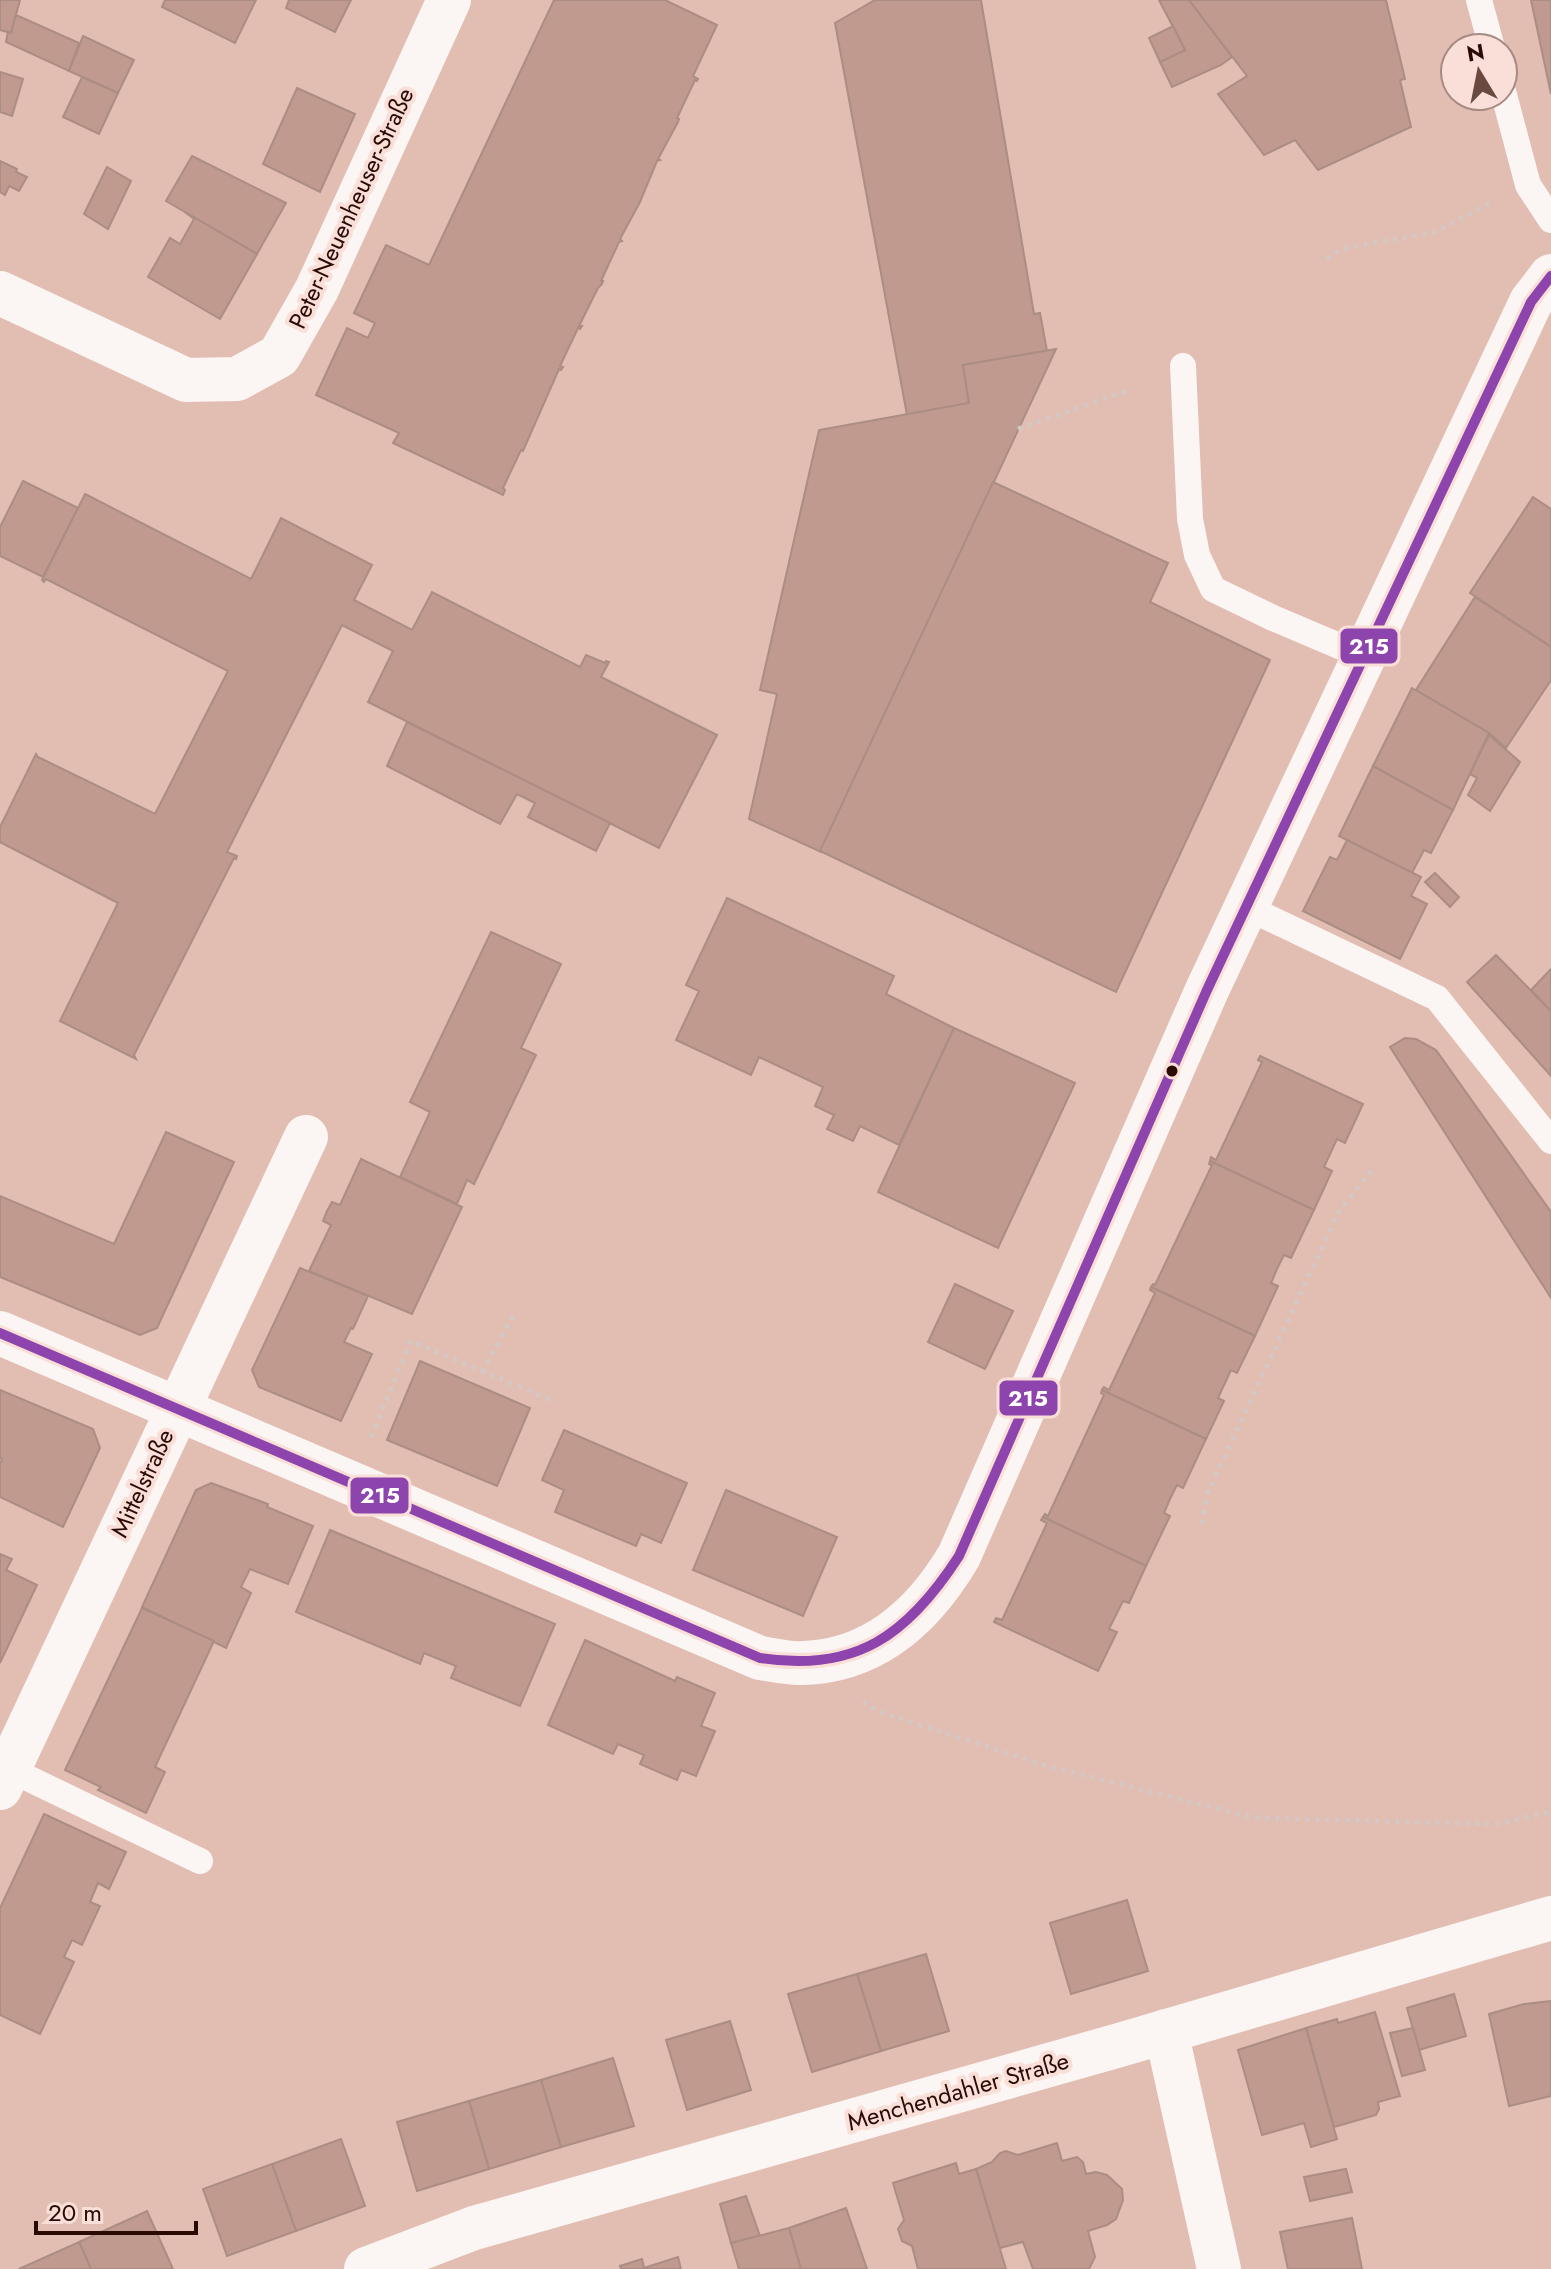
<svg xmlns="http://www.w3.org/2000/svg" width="1551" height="2269" viewBox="0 0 1551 2269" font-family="Jost,sans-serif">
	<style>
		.building { fill: #c09a8e; stroke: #ab8d83; stroke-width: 2 }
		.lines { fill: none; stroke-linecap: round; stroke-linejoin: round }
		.path { stroke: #d4c8c5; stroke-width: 5; stroke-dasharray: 4 6; stroke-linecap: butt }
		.service { stroke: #fbf5f3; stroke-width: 26 }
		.minor { stroke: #fbf5f3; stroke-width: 44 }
		.tertiary { stroke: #fbf5f3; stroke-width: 44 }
		.bus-1-casing { stroke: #f9dfd7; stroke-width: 16 }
		.bus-1 { stroke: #8e44ad; stroke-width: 10 }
		.bus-dot { fill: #290b04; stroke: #f9dfd7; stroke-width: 3 }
		.labels { text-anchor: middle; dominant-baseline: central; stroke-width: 8; stroke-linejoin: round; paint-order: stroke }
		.street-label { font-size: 24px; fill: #290b04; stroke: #f9dfd7 }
		.line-badge { stroke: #f9dfd7; stroke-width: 3 }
		.badge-label { font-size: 22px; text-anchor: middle; font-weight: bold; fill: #fff }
	</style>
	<rect width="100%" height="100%" fill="#e2bdb2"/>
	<g class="building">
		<path d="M0,0H20L11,33L0,30Z"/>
		<path d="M165,0H256L235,43L162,7Z"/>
		<path d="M289,0H351L335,32L286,8Z"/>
		<path d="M554,0H665L717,25L693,76L698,79L697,81L695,80L677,118L679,119L678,122L658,159L660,160L657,161L640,202L620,239L622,241L619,242L601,281H603L602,284L598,288L579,326H582L580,329L578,328L560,366L563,367L561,370L559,369L523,451L521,450L503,488L505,490L503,495L393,443L399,433L316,395L347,328L368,338L375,323L354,313L386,245L429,265Z"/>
		<path d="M875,0H981L1034,314L1040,313L1047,351L963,365L969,403L907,415L835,23Z"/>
		<path d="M1159,0H1189L1232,57L1221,65L1172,87L1160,62L1185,50Z"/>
		<path d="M1189,0H1386L1405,79L1400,80L1411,127L1318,170L1295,140L1264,155L1218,94L1247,76Z"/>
		<path d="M1531,0H1551V94Z"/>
		<path d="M16,15L79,43L69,71L6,42L8,32L11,33Z"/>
		<path d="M1173,26L1185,50L1160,62L1149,38Z"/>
		<path d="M83,36L134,60L118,93L69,71Z"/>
		<path d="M0,72L23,79L12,116L0,112Z"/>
		<path d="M82,77L118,93L99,134L63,117Z"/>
		<path d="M297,88L355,114L320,192L263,164Z"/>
		<path d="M192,156L286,203L257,254L166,201Z"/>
		<path d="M0,161L17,169L16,172L27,177L19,191L9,186L5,195L0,192Z"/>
		<path d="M107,167L131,181L108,229L84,214Z"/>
		<path d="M185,212L257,254L220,319L148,277L170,238L180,244L194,219Z"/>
		<path d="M1056,349L821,852L749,819L777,694L760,690L819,430L969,403L963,365Z"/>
		<path d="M23,481L78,508L43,577L0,556V527Z"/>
		<path d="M993,482L1168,563L1150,602L1270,660L1116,992L820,851Z"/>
		<path d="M85,494L251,579L281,518L372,565L354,600L412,630L432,592L580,667L586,655L605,663L606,661L609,662L601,677L717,735L659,848L368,702L393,651L342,625L227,852L237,856L236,859L234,858L134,1055L136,1059L60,1021L118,903L0,842V827L36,754L38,757L155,814L228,671L46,579L44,582L42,580Z"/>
		<path d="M1533,497L1551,509V647L1470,593Z"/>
		<path d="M1475,597L1551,647V680L1506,748L1489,733L1416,690Z"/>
		<path d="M1412,688L1489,733L1453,810L1373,766Z"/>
		<path d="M407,722L610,823L596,851L528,817L535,803L517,794L500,824L387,766Z"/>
		<path d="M1489,735L1520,762L1490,811L1468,795L1477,778L1470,774Z"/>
		<path d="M1373,766L1453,810L1431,853L1424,850L1412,873L1339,836Z"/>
		<path d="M1347,840L1421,877L1411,896L1427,904L1400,959L1303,911L1330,857L1337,860Z"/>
		<path d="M1435,873L1459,897L1450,907L1425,882Z"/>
		<path d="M727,898L894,976L886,994L954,1028L899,1145L860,1126L853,1141L827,1129L834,1115L815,1106L823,1087L759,1057L751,1075L676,1040L699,991L686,985Z"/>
		<path d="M491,932L561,964L521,1048L536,1055L474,1184L467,1180L457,1204L400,1177L430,1112L410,1102Z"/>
		<path d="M1496,955L1551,1011V1076L1467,982Z"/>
		<path d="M1551,969V1011L1531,990Z"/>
		<path d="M954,1028L1075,1083L998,1248L878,1192Z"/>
		<path d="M1405,1038L1416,1039L1436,1050L1551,1212V1298L1390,1047Z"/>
		<path d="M1260,1056L1363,1104L1345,1143L1337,1139L1324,1167L1332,1171L1314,1210L1210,1161L1211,1157L1216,1160L1262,1062L1258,1060Z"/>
		<path d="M166,1132L234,1162L157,1328L140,1335L0,1277V1196L114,1244Z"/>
		<path d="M361,1159L462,1207L412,1314L309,1271L331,1225L323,1221L327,1211L332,1202L340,1205Z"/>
		<path d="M1210,1161L1314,1210L1291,1258L1284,1255L1277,1269L1271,1283L1278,1286L1255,1336L1151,1287L1153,1284L1155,1285L1212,1165L1209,1164Z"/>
		<path d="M300,1268L368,1296L353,1329L351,1328L344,1342L372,1354L341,1421L259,1387L252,1370Z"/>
		<path d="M955,1284L1013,1311L985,1369L928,1342Z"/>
		<path d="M1151,1287L1255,1336L1237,1373L1231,1370L1218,1398L1224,1401L1206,1439L1102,1390L1104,1387L1109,1390L1155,1293L1150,1290Z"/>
		<path d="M420,1361L530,1408L497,1486L387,1440Z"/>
		<path d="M0,1390L93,1429L100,1448L63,1527L0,1497V1464L2,1459L0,1458Z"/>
		<path d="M1102,1390L1206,1439L1183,1488L1177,1485L1170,1499L1164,1513L1170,1516L1146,1566L1043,1517L1045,1514L1048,1516L1104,1395L1101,1393Z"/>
		<path d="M564,1430L687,1483L661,1543L641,1534L636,1546L555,1512L564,1490L542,1480Z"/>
		<path d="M211,1483L268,1504L267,1507L313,1526L288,1584L250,1569L241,1587L251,1593L226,1648L142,1607L196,1490Z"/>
		<path d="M726,1490L837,1537L803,1616L693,1570Z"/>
		<path d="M1043,1517L1146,1566L1129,1603L1123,1601L1109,1629L1117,1632L1098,1671L994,1622L996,1618L1002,1620L1047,1523L1041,1520Z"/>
		<path d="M330,1530L555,1624L520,1706L451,1678L456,1666L424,1653L420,1664L296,1612Z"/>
		<path d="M0,1554L12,1559L6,1570L37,1585L0,1663Z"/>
		<path d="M142,1608L214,1641L155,1767L165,1772L146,1813L98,1790L101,1787L65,1770Z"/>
		<path d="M585,1640L675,1681L677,1677L715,1693L701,1726L715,1731L696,1776L681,1770L677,1780L640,1764L644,1755L618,1744L613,1754L548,1725Z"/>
		<path d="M44,1814L126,1852L109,1889L98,1883L90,1902L100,1906L82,1945L72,1940L64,1957L74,1962L40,2034L0,2015V1908Z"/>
		<path d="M1127,1900L1148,1971L1071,1994L1050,1923Z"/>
		<path d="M926,1954L949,2031L881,2051L857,1974Z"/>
		<path d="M857,1974L881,2051L812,2072L788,1994Z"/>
		<path d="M1454,1994L1466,2036L1419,2050L1407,2008Z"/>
		<path d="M1551,2001V2096L1509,2106L1489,2014L1524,2004Z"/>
		<path d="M1375,2012L1400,2096L1378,2102L1379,2109L1376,2115L1334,2127L1306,2028L1337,2019L1338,2023Z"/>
		<path d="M730,2021L751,2090L687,2110L666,2040Z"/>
		<path d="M1306,2028L1337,2139L1311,2147L1304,2123L1262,2135L1238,2050Z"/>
		<path d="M1413,2028L1425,2070L1402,2076L1390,2033Z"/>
		<path d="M613,2058L634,2126L561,2147L541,2080Z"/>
		<path d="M541,2080L561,2147L489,2169L469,2101Z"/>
		<path d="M469,2101L489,2169L417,2191L397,2122Z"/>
		<path d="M341,2139L365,2206L296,2231L272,2164Z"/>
		<path d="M1057,2143L1062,2161L1077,2157L1083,2162L1086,2174L1096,2172L1107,2175L1122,2189L1123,2200L1116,2219L1107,2225L1088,2231L1095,2257L1089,2269H1033L1023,2242L1000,2248L976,2169L992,2162L1000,2153L1006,2151L1018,2155Z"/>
		<path d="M956,2163L959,2174L976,2169L1006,2269H918L912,2246L902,2241L898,2229L904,2220L893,2183Z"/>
		<path d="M272,2164L296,2231L227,2256L203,2189Z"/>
		<path d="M1346,2169L1352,2192L1310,2201L1304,2177Z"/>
		<path d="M746,2196L760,2236L731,2243L720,2204Z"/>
		<path d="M846,2208L867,2269H801L789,2228Z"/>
		<path d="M147,2211L173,2269H91L79,2242Z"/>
		<path d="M1352,2218L1362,2269H1288L1280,2232Z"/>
		<path d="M789,2228L801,2269H739L731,2243Z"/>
		<path d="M79,2242L91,2269H19Z"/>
		<path d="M678,2257L681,2269H621L620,2266L642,2259L644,2268Z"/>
	</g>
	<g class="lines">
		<g class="path">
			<path d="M1327,259L1341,249L1434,232L1491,203"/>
			<path d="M1018,429L1132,389"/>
			<path d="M482,1372L515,1312"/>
			<path d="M371,1437L411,1341L553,1401"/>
			<path d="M1202,1524L1208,1492L1340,1209L1375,1167"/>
			<path d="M863,1702L880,1712L1047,1766L1256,1818L1496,1824L1551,1812"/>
		</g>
		<g class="service">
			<path d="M1479,0L1492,48"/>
			<path d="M1503,91L1528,185L1551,220"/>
			<path d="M1183,366L1190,519L1197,555L1213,589L1273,618L1365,657"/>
			<path d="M1248,908L1437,998L1551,1141"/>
			<path d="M9,1769L200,1861"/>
		</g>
		<g class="minor">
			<path d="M0,293L186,380L237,379L279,356L317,289L449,0"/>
			<path d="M0,1788L306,1137"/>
			<path d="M1166,2031L1219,2269"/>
			<path d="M366,2269L474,2228L1123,2044L1551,1918"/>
		</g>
		<path class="tertiary" d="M0,1333L760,1658C774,1660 789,1664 803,1663C875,1661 924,1615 959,1556L1207,990L1531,302L1551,276"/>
		<defs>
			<path id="bus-1" d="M0,1333L760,1658C856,1673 908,1635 959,1556L1207,990L1531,302L1551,276"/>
		</defs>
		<use href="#bus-1" class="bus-1-casing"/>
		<use href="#bus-1" class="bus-1"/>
	</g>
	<circle class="bus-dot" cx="1172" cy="1071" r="7"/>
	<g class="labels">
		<g class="street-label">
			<text transform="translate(351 208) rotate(-65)">Peter-Neuenheuser-Straße</text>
			<text transform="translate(142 1483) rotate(-65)">Mittelstraße</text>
			<text transform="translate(958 2091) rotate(-16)">Menchendahler Straße</text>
		</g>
	</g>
	<g class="line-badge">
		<rect x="1339" y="627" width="60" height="38" rx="8" fill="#8e44ad"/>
		<rect x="998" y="1379" width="61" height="38" rx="8" fill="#8e44ad"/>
		<rect x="349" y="1476" width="61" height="39" rx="8" fill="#8e44ad"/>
	</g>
	<g class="badge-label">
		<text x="1369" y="654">215</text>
		<text x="1028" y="1406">215</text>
		<text x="380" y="1503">215</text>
	</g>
	<g transform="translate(1479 72) rotate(350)"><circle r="38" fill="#f9dfd7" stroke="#a68a83" stroke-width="2"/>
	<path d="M0-6L14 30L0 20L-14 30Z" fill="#6a4941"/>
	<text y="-12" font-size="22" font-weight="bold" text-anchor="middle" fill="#290b04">N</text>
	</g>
	<path d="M36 2221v12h160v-12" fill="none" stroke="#290b04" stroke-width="4"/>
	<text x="48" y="2221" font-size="24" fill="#290b04" stroke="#f9dfd7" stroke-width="6" paint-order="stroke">20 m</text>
</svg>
